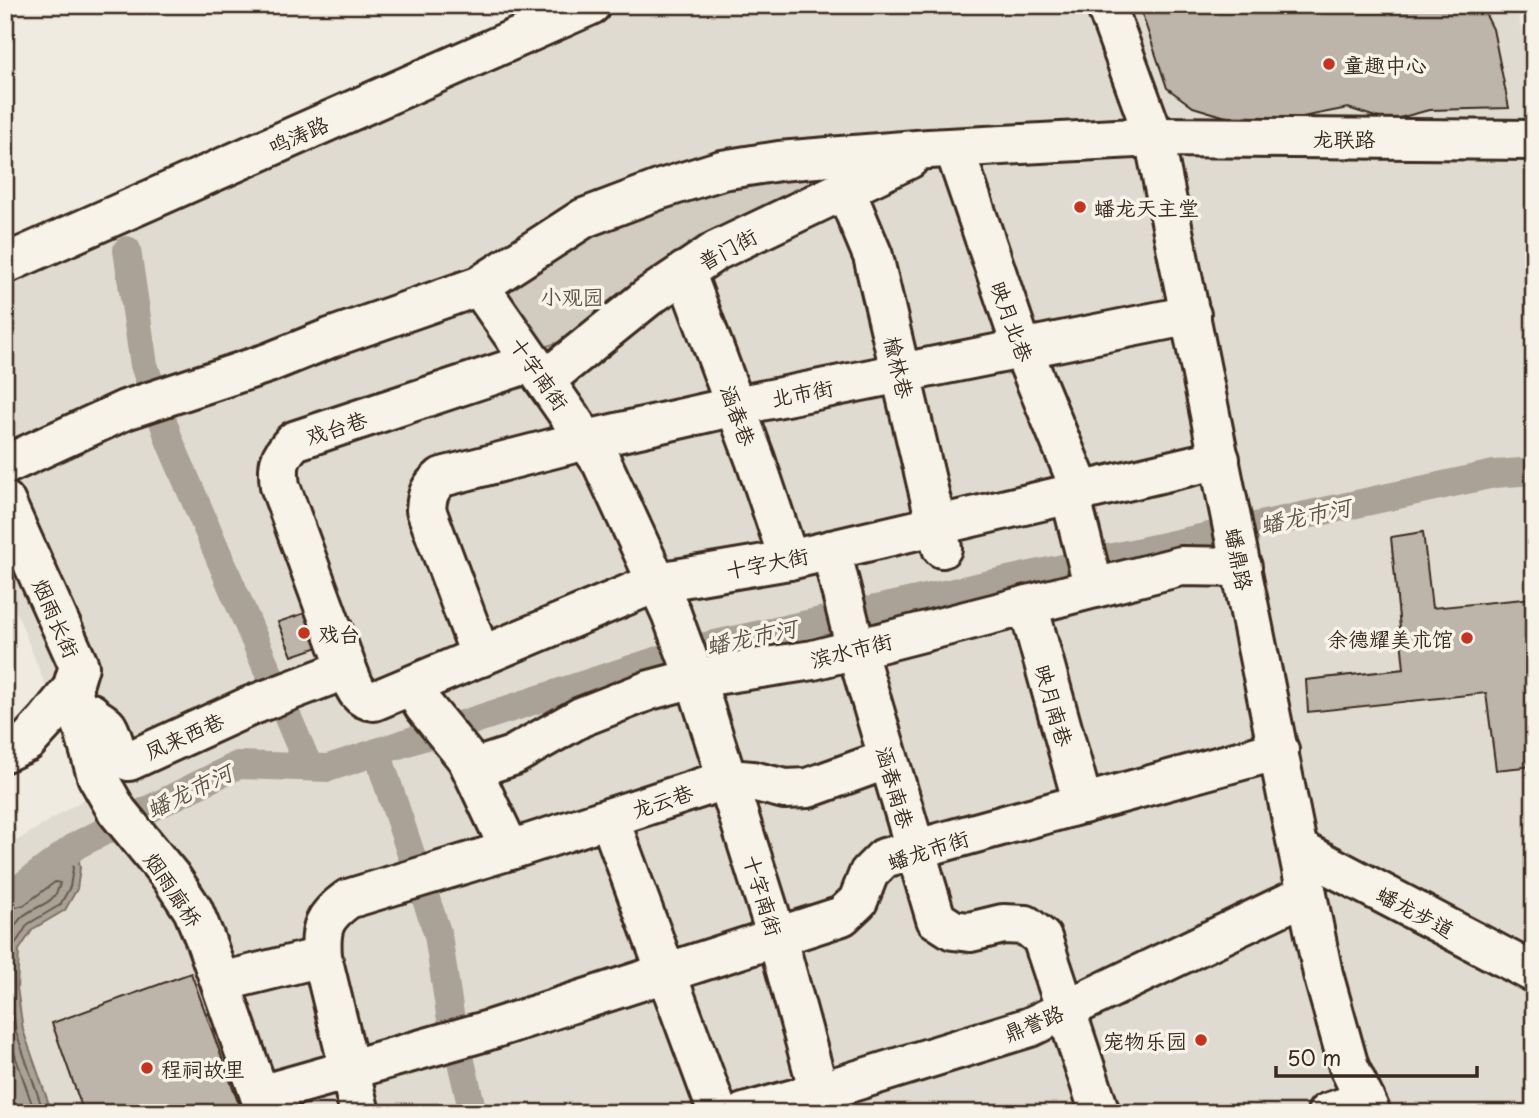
<svg xmlns="http://www.w3.org/2000/svg" width="1539" height="1118" viewBox="0 0 1539 1118" font-family="'Playpen Sans','LXGW WenKai TC',sans-serif">
	<style>
		.built { fill: #e0dbd0 }
		.green { fill: #d1cbc0; stroke: #867a6f; stroke-width: 2 }
		.water { fill: #aaa296; stroke: #7e7266; stroke-width: 2 }
		.lines { fill: none; stroke-linecap: round; stroke-linejoin: round }
		.shore { stroke: #675a4e; stroke-width: 2 }
		.canal { stroke: #aaa296; stroke-width: 28 }
		.building { fill: #bdb5aa; stroke: #3b2a1e; stroke-width: 2 }
		.minor-casing { stroke: #3b2a1e; stroke-width: 44 }
		.minor { stroke: #f7f3e8; stroke-width: 38 }
		.poi-dot { fill: #c8321e; stroke: #f7f3e8; stroke-width: 2.5 }
		.labels { text-anchor: middle; dominant-baseline: central; stroke-width: 7; stroke-linejoin: round; paint-order: stroke }
		.poi-label { font-size: 21px; fill: #3b2a1e; stroke: #f7f3e8; text-anchor: start }
		.street-label { font-size: 21px; fill: #3b2a1e; stroke: #f7f3e8 }
		.park-label { font-size: 21px; fill: #605246; stroke: #f7f3e8 }
		.water-label { font-size: 23px; font-style: italic; fill: #625448; stroke: #f7f3e8 }
	</style>
	<rect width="100%" height="100%" fill="#efebe0"/>
	<filter id="ink" filterUnits="userSpaceOnUse"><feTurbulence type="fractalNoise" baseFrequency=".0143" numOctaves="2"/><feDisplacementMap in="SourceGraphic" scale="14" xChannelSelector="R" yChannelSelector="G"/><feConvolveMatrix kernelMatrix="1 2 1 2 8 2 1 2 1" color-interpolation-filters="sRGB"/></filter>
	<g filter="url(#ink)">
		<path class="built" d="M614,5H1516L1526,49L1534,104V1113H5V848L89,796L5,583V275Z"/>
		<path class="green" d="M838,173L565,340L533,351L504,284L573,244L646,215L734,185Z"/>
		<path class="water" d="M77,845L80,868L77,889L65,910L33,929L19,950L17,988L23,1030L52,1113H5V895L16,891Z"/>
		<g class="lines">
			<g class="shore">
				<path d="M5,901L21,897L67,862L72,863L73,868L70,887L60,905L28,924L12,949L10,989L16,1032L44,1113"/>
				<path d="M5,910L24,905L55,882L60,883C55,906 37,904 22,917C15,924 10,934 5,942"/>
				<path d="M5,1018L8,1035L35,1113"/>
			</g>
			<g class="canal">
				<path d="M127,250L144,365L170,442L309,767"/>
				<path d="M377,752L438,935L450,1014L473,1113"/>
				<path d="M5,895L16,891L77,845L238,765L328,768L692,649L1494,474L1534,471"/>
			</g>
		</g>
		<g class="building">
			<path d="M1139,5H1481L1493,29L1509,108L1429,110L1388,121L1348,108L1292,119L1246,123L1193,107L1167,88Z"/>
			<path d="M1423,532L1432,608L1534,598V766L1496,770L1486,693L1308,712L1306,680L1404,669L1391,537Z"/>
			<path d="M317,609L330,643L292,656L278,622Z"/>
			<path d="M191,973L242,1113H84L52,1023Z"/>
		</g>
		<g class="lines">
			<defs>
				<g id="minor">
					<path d="M1106,5L1154,137L1323,974L1349,1067L1371,1113"/>
					<path d="M954,148L1022,348L1081,491"/>
					<path d="M845,189L873,256L942,548"/>
					<path d="M5,264L591,5"/>
					<path d="M685,271L755,459L789,560"/>
					<path d="M479,286L602,463L671,613L695,678L777,937L819,1092L827,1113"/>
					<path d="M532,362L294,441C279,457 277,464 280,486L347,669C354,685 356,699 374,701L658,582L789,560L1220,459"/>
					<path d="M545,380L648,297L716,251L909,159"/>
					<path d="M5,465L125,410L268,363L330,338L479,286L584,218L661,189L722,170L779,161L929,149L1154,137L1534,140"/>
					<path d="M1070,494L1094,588"/>
					<path d="M5,501L79,666L72,689L47,720L27,742L5,752"/>
					<path d="M831,550L856,649L936,919L953,930L970,932L1003,924L1026,925L1042,938L1100,1113"/>
					<path d="M1028,605L1083,804"/>
					<path d="M481,657L426,510C427,494 430,487 442,477L586,440L736,406L1191,315"/>
					<path d="M412,686L424,706L467,759L510,850"/>
					<path d="M72,689L97,776L117,811L171,877L193,910L205,939L266,1113"/>
					<path d="M91,713C96,720 105,722 108,728C115,740 113,756 129,761L250,706L347,669"/>
					<path d="M472,769L512,756L581,717L650,690L695,678L813,660L1181,566L1242,567"/>
					<path d="M609,818L718,1113"/>
					<path d="M1298,849L1534,973"/>
					<path d="M221,982L322,957"/>
					<path d="M260,1095L486,1031L842,916L858,901L869,873L884,858L1279,750"/>
					<path d="M360,1113L322,957C320,927 323,917 348,899L510,850L728,779L752,781L785,789L808,788L888,759"/>
					<path d="M744,1113L819,1092L1030,1027L1307,894"/>
					<path d="M1327,1113L1365,1100"/>
				</g>
			</defs>
			<use href="#minor" class="minor-casing"/>
			<use href="#minor" class="minor"/>
		</g>
	</g>
	<g class="poi-dot">
		<circle cx="1329" cy="64" r="7"/>
		<circle cx="1080" cy="207" r="7"/>
		<circle cx="304" cy="633" r="7"/>
		<circle cx="1467" cy="638" r="7"/>
		<circle cx="1201" cy="1040" r="7"/>
		<circle cx="147" cy="1068" r="7"/>
	</g>
	<g class="labels">
		<g class="poi-label">
			<text x="1343" y="64">童趣中心</text>
			<text x="1094" y="207">蟠龙天主堂</text>
			<text x="318" y="633">戏台</text>
			<text x="1453" y="638" text-anchor="end">余德耀美术馆</text>
			<text x="1187" y="1040" text-anchor="end">宠物乐园</text>
			<text x="161" y="1068">程祠故里</text>
		</g>
		<g class="street-label">
			<text transform="translate(298 134) rotate(-24)">鸣涛路</text>
			<text x="1344" y="138">龙联路</text>
			<text transform="translate(727 248) rotate(-28)">普门街</text>
			<text transform="translate(1013 321) rotate(70)">映月北巷</text>
			<text transform="translate(900 367) rotate(77)">榆林巷</text>
			<text transform="translate(540 373) rotate(55)">十字南街</text>
			<text transform="translate(802 392) rotate(-11)">北市街</text>
			<text transform="translate(739 415) rotate(70)">涵春巷</text>
			<text transform="translate(336 427) rotate(-18)">戏台巷</text>
			<text transform="translate(1240 559) rotate(79)">蟠鼎路</text>
			<text transform="translate(767 562) rotate(-11)">十字大街</text>
			<text transform="translate(57 618) rotate(66)">烟雨长街</text>
			<text transform="translate(851 649) rotate(-14)">滨水市街</text>
			<text transform="translate(1055 705) rotate(74)">映月南巷</text>
			<text transform="translate(184 735) rotate(-24)">凤来西巷</text>
			<text transform="translate(896 787) rotate(74)">涵春南巷</text>
			<text transform="translate(662 800) rotate(-18)">龙云巷</text>
			<text transform="translate(928 849) rotate(-18)">蟠龙市街</text>
			<text transform="translate(174 889) rotate(56)">烟雨廊桥</text>
			<text transform="translate(764 895) rotate(73)">十字南街</text>
			<text transform="translate(1416 911) rotate(28)">蟠龙步道</text>
			<text transform="translate(1033 1022) rotate(-22)">鼎誉路</text>
		</g>
		<g class="park-label">
			<text x="572" y="296">小观园</text>
		</g>
		<g class="water-label">
			<text transform="translate(1305 515) rotate(-12)">蟠龙市河</text>
			<text transform="translate(751 636) rotate(-12)">蟠龙市河</text>
			<text transform="translate(189 790) rotate(-26)">蟠龙市河</text>
		</g>
	</g>
	<rect width="1539" height="1118" fill="none" stroke="#f7f3e8" stroke-width="28"/>
	<rect x="14" y="14" width="1511" height="1090" fill="none" stroke="#3b2a1e" stroke-width="2.5" filter="url(#ink)"/>
	<path d="M1276 1066v10h201v-10" fill="none" stroke="#3b2a1e" stroke-width="3.5"/>
	<text x="1287" y="1066" font-size="21" fill="#3b2a1e" stroke="#f7f3e8" stroke-width="5" paint-order="stroke">50 m</text>
</svg>
